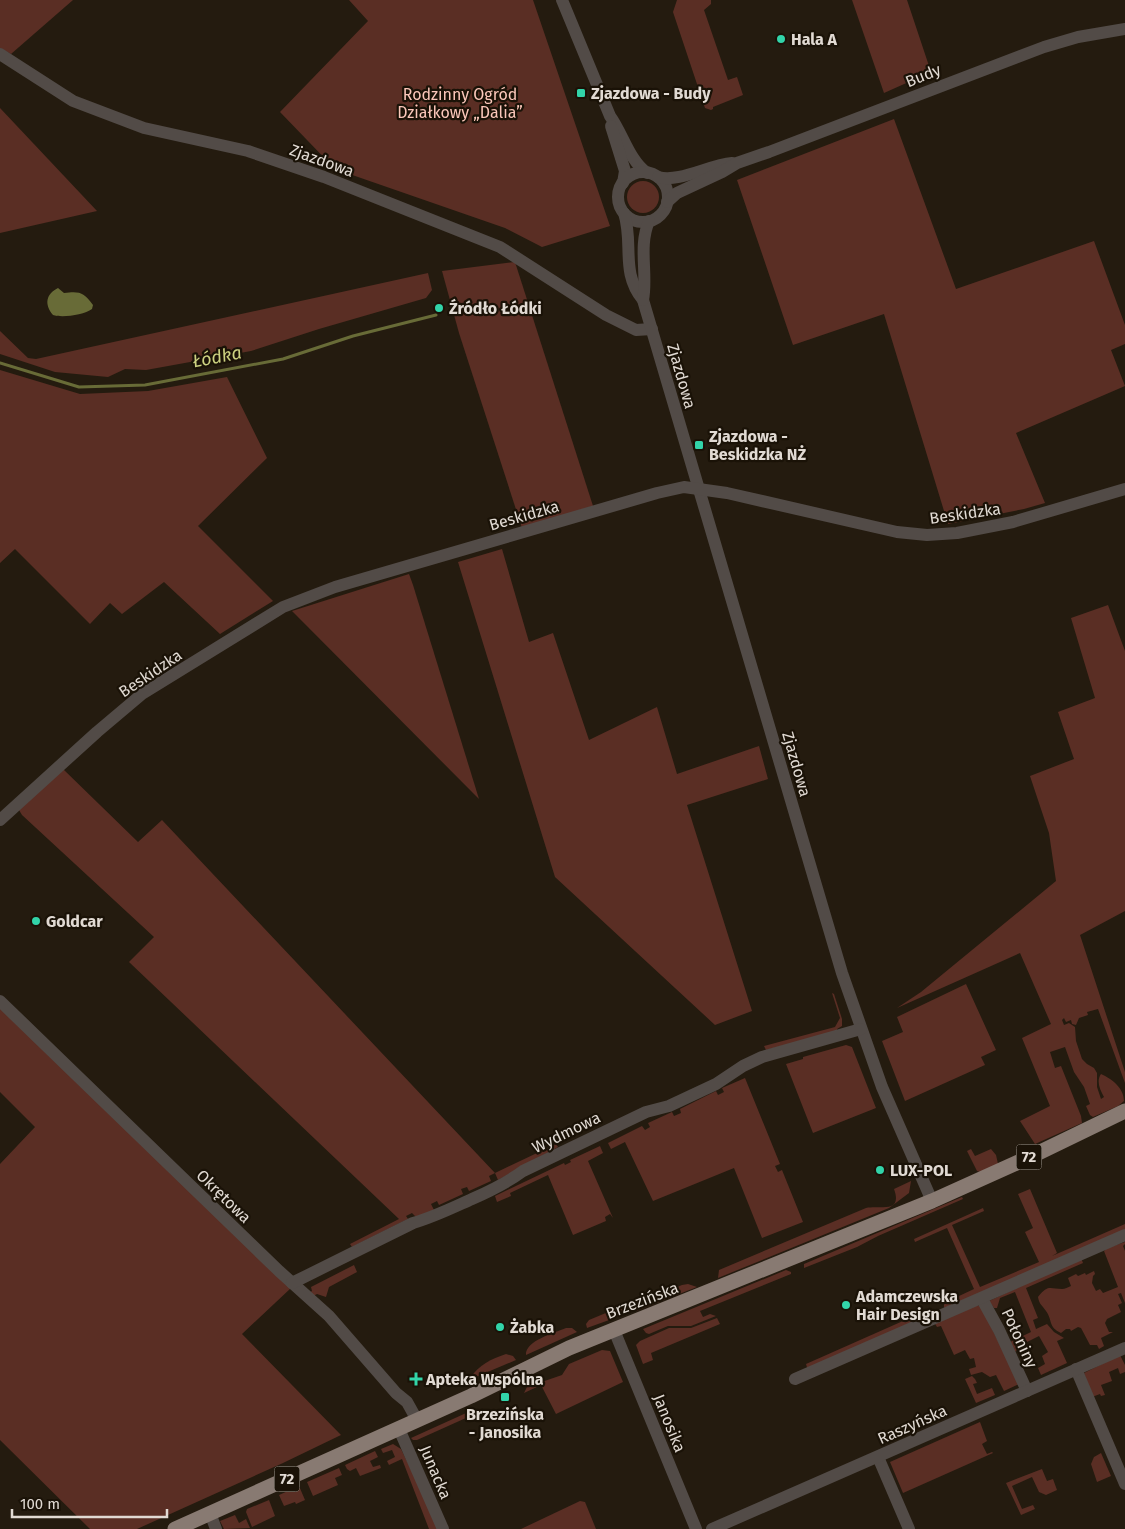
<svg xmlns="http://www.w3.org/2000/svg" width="1125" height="1529" font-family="'Fira Sans',sans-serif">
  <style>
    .green { fill: #5a2e24 }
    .water { fill: #686b37 }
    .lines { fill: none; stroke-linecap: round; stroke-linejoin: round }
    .stream { stroke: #686b37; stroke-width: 3 }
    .minor { stroke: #524b47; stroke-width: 12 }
    .major { stroke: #887a72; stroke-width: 15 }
    .poi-dot { fill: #32d4a9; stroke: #1a1207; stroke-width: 2 }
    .labels { text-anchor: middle; stroke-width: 4.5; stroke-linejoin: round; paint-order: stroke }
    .shield { fill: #1a1207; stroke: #a59e96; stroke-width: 1 }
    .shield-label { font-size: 15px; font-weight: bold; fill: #e1dad3 }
    .poi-label { font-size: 16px; font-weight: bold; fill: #e1dad3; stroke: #1a1207; text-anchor: start }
    .street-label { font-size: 16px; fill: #e1dad3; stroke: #1a1207 }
    .park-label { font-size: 16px; fill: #fbc7ba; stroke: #1a1207 }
    .water-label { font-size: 18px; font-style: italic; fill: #ccd180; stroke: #1a1207 }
  </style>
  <rect width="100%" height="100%" fill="#241b0f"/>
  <!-- green -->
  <g class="green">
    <polygon points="0,0 73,0 11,54 0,48"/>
    <polygon points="349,0 533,0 610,226 542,247 505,228 335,169 280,112 368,21"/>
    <polygon points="677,0 711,0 711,4 704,10 728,80 737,77 743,95 713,107 713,109 711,110 705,108 673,12"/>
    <polygon points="852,0 907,0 931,72 884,93"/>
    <polygon points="0,108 97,211 0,233"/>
    <polygon points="894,119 956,289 1094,241 1125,325 1125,344 1111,350 1125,386 1016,433 1045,503 1024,509 948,524 884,314 793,345 737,180"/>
    <circle cx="643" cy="197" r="16"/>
    <polygon points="515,262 593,506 522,528 459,333 442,271"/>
    <polygon points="428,273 432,290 426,298 319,329 251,351 146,370 125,369 108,377 55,372 0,354 0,331 28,358 36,359"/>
    <polygon points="0,370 80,394 148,391 227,377 267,458 198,526 273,601 220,634 164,582 122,614 110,603 90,624 15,549 0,563"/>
    <polygon points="502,549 529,642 553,633 589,740 657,707 677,774 759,746 768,779 687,805 752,1011 715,1025 555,877 458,562"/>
    <polygon points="409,574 413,585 479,799 292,611"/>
    <path d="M1108 605 1125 651V911L1080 935 1125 1072V1083L1098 1009 1087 1012 1088 1015 1079 1018 1076 1025 1072 1024 1071 1020 1066 1022 1064 1018 1062 1020 1064 1025 1069 1023 1075 1027 1076 1041 1082 1059 1087 1064 1094 1068 1097 1073V1087L1101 1099 1104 1097C1100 1090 1096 1081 1101 1074 1112 1079 1124 1088 1124 1101L1118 1106 1093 1117 1090 1115 1086 1106 1090 1104 1084 1087 1074 1072 1065 1047 1050 1052 1055 1068 1061 1066 1081 1116 1082 1123 1035 1144 1020 1121 1050 1106 1022 1038 1051 1024 1020 953 897 1008 921 992 1056 881 1049 833 1030 776 1074 759 1058 712 1095 698 1071 618Z"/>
    <polygon points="63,769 138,842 162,820 495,1173 556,1144 558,1147 498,1180 495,1173 489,1176 491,1181 469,1191 467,1187 461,1189 463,1194 439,1205 437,1201 431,1204 434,1210 416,1217 412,1213 406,1216 408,1219 352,1247 350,1244 399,1219 129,962 154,937 22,815 19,810"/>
    <polygon points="966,984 996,1050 981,1057 985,1065 905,1101 882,1041 903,1032 897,1017"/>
    <polygon points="832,993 834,994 842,1019 842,1026 837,1029 837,1032 766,1050 764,1046 835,1027 840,1018"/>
    <polygon points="0,1005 291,1288 242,1334 341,1435 283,1463 137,1529 90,1529 0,1440 0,1164 35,1127 0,1092"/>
    <polygon points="846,1045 852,1047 876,1108 813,1133 786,1064 803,1059 803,1057"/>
    <polygon points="745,1078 780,1164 775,1166 778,1172 782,1170 803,1222 762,1238 734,1168 653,1201 625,1142 611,1149 608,1143 642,1126 645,1130 650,1127 648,1123 672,1112 674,1116 681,1113 680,1109 716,1091 718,1095 724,1092 722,1088"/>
    <polygon points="600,1146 603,1153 588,1161 613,1218 610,1214 605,1217 606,1221 573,1235 548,1175 510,1193 511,1196 497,1202 495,1196 564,1163 565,1165 571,1162 570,1160"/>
    <polygon points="971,1149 975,1156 991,1149 996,1155 998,1164 980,1172 977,1171 967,1151"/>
    <path d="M911 1181 909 1193 889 1208 718 1278 719 1270 866 1208C879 1205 903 1214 894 1189Z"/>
    <polygon points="1030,1189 1057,1253 1052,1256 1125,1224 1125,1232 944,1308 944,1303 974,1289 947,1228 915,1242 914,1239 983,1208 984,1211 952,1225 980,1287 1039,1262 1025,1232 1033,1228 1018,1194"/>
    <polygon points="962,1197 963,1199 878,1236 857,1247 804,1268 804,1264"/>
    <path d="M1125 1242V1244L1123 1246 1125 1251V1303L1121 1293 1118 1294 1122 1303 1118 1305 1121 1312 1107 1319 1105 1323 1109 1332H1113L1101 1338 1104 1346 1099 1349 1097 1345H1090L1081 1328 1078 1327 1071 1331 1070 1329H1066L1061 1333C1048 1327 1053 1321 1046 1311 1042 1305 1039 1304 1038 1297 1048 1284 1050 1289 1062 1289 1065 1289 1068 1287 1071 1286L1068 1278 1076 1274 1078 1276 1085 1273 1086 1275 1094 1271 1095 1274 1093 1276 1092 1283 1096 1291 1100 1289 1103 1293 1118 1287 1104 1251 1107 1248Z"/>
    <polygon points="1081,1258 1083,1263 1026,1288 1038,1318 1033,1320 1036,1329 1047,1324 1054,1332 1064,1338 1057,1341 1067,1363 1041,1375 1038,1368 1045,1364 1042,1356 1048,1352 1039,1336 1021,1345 1015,1352 1010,1342 1031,1332 1015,1292 1000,1298 997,1308 994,1308 989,1301"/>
    <polygon points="354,1265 357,1272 329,1287 326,1297 317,1294 313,1296 309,1293 312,1291 311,1287"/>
    <polygon points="786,1270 791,1272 791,1274 700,1311 703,1317 710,1314 716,1316 691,1326 668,1326 649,1334 646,1333 643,1329"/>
    <polygon points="688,1284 697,1287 636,1311 634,1305 682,1285"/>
    <polygon points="625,1305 626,1313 623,1315 587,1328 586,1324 589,1320"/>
    <polygon points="976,1305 981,1306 1019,1384 1004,1391 996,1375 990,1377 982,1372 971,1375 969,1369 976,1367 974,1358 970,1359 965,1350 954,1355 941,1326 937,1327 934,1322"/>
    <polygon points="912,1317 914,1323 808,1371 806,1364"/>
    <polygon points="717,1318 720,1324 651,1353 653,1360 643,1364 636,1345 640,1341 669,1328 691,1328"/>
    <path d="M566 1328H572L577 1332 526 1355C525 1341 554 1333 566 1328Z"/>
    <polygon points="602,1350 610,1351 623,1382 556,1414 541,1385 524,1393 527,1387 562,1375 569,1364"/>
    <path d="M506 1354 513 1356 516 1360 471 1379 470 1378C479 1365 491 1359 506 1354Z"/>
    <polygon points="1120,1355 1125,1365 1125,1372 1120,1374 1118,1368 1109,1372 1112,1381 1101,1385 1105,1395 1101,1396 1100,1394 1092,1397 1084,1373"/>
    <polygon points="972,1376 975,1379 977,1383 973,1384 977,1394 992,1388 995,1395 976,1403 965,1379"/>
    <polygon points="475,1409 477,1413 417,1440 413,1440 411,1438"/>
    <polygon points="980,1422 987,1441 982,1444 987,1454 992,1452 993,1453 903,1493 890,1462"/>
    <polygon points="393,1444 401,1449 440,1529 429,1529 402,1459 389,1465 387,1461 395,1457 392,1450 383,1453 381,1449"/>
    <polygon points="375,1451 378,1457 370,1461 373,1467 380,1465 381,1468 360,1476 356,1468 350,1471 347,1469 345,1465"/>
    <polygon points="1101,1453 1111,1476 1097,1482 1091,1464 1094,1457"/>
    <polygon points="339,1468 342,1475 335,1478 338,1485 313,1496 307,1482"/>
    <polygon points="1042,1469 1047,1481 1053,1479 1057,1490 1046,1495 1039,1492 1032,1477 1012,1486 1022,1509 1033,1505 1035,1509 1021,1515 1006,1483"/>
    <polygon points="299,1486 305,1500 296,1504 295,1502 284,1506 279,1495"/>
    <polygon points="269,1500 275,1516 252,1527 246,1512 247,1509"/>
    <polygon points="580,1501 585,1502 596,1529 521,1529"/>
    <polygon points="235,1515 239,1523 246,1519 250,1528 224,1529 220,1521"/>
  </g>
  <!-- water -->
  <path class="water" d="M58 288 64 293C79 291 84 292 93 305L92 309C84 315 62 318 53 315 44 304 46 294 58 288Z"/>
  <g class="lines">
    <!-- stream -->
    <polyline class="stream" points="0,363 79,387 145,385 283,359 353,336 436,315"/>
    <!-- minor -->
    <g class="minor">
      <path d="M562 0 610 116C623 134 629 160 647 173"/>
      <polyline points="0,54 73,101 144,128 248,151 324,177 500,247 606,315 636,330 652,329"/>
      <polyline points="611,126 625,171 623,183"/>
      <circle cx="643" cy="197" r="25"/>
      <path d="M658 177C679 183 709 165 732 163"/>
      <polyline points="667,202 677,193 722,172 737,163 769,152 1044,47 1078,37 1125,29"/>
      <path d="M624 213C634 244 620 272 643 300L842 973 882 1087 932 1201"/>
      <path d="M643 300C648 274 638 247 649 221"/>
      <polyline points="0,820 97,732 142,694 283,607 335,587 657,493 684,487 727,493 897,532 927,535 957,533 1013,522 1125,489"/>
      <polyline points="0,1001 279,1271 329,1316 396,1393 407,1402 417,1420"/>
      <path d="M292 1283 413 1223C434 1217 452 1208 472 1199 490 1191 507 1183 523 1171L646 1112 669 1106 716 1084 743 1066 762 1057 861 1029"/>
      <polyline points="982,1299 999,1330 1027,1391"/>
      <polyline points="614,1330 696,1529"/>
      <polyline points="1076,1369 1125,1484"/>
      <polyline points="795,1379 1125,1235"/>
      <polyline points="399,1429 443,1529"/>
      <polyline points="878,1457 909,1529"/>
      <polyline points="210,1513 216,1529"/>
      <polyline points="712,1529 1125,1348"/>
    </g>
    <!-- major -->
    <polyline class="major" points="175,1529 471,1396 569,1348 932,1201 1032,1156 1125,1111"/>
  </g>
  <!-- markers -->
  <g class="poi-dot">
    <circle cx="781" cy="39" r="5"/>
    <rect x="576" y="88" width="10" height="10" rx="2.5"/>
    <circle cx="439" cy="308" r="5"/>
    <rect x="694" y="440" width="10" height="10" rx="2.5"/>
    <circle cx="36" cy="921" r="5"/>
    <circle cx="880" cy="1170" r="5"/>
    <circle cx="846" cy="1305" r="5"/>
    <circle cx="500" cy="1327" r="5"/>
    <path d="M413.5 1371.5h5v5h5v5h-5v5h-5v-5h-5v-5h5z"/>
    <rect x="500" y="1392" width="10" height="10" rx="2.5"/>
  </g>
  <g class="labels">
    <!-- shield labels -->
    <g class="shield">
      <rect x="1016.5" y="1144.5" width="25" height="25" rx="4"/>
      <rect x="274.5" y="1466.5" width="25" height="25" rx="4"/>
    </g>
    <g class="shield-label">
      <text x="1029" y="1162">72</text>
      <text x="287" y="1484">72</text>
    </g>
    <!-- poi labels -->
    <g class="poi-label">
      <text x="791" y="45">Hala A</text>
      <text x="591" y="99">Zjazdowa - Budy</text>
      <text x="449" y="314">Źródło Łódki</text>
      <text x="709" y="442">Zjazdowa -<tspan x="709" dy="18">Beskidzka NŻ</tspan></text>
      <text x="46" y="927">Goldcar</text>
      <text x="890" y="1176">LUX-POL</text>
      <text x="856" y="1302">Adamczewska<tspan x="856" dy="18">Hair Design</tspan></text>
      <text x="510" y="1333">Żabka</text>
      <text x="426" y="1385">Apteka Wspólna</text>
      <text x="505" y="1420" text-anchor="middle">Brzezińska<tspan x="505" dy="18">- Janosika</tspan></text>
    </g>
    <!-- street labels -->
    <g class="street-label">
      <text transform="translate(923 75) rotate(-22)" y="6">Budy</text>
      <text transform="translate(322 160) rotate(20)" y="6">Zjazdowa</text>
      <text transform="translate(682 376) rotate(74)" y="6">Zjazdowa</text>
      <text transform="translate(965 513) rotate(-8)" y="6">Beskidzka</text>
      <text transform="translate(524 515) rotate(-16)" y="6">Beskidzka</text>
      <text transform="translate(150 673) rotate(-34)" y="6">Beskidzka</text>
      <text transform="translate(797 764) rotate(74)" y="6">Zjazdowa</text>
      <text transform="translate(566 1132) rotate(-26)" y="6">Wydmowa</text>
      <text transform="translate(224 1196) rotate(44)" y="6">Okrętowa</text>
      <text transform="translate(642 1300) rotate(-21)" y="6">Brzezińska</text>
      <text transform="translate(1020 1338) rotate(65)" y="6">Połoniny</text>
      <text transform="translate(670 1423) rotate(68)" y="6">Janosika</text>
      <text transform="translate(912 1424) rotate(-24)" y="6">Raszyńska</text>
      <text transform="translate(436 1472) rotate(67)" y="6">Junacka</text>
    </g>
    <!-- park labels -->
    <g class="park-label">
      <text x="460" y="100">Rodzinny Ogród<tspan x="460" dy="18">Działkowy „Dalia”</tspan></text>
    </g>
    <!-- water labels -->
    <g class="water-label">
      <text transform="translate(217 357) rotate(-11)" y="6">Łódka</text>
    </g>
  </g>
  <!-- scale -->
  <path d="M12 1509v8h155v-8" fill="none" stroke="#e1dad3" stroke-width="2.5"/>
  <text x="20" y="1509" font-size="15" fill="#e1dad3" stroke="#1a1207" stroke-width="4" paint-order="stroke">100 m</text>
</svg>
